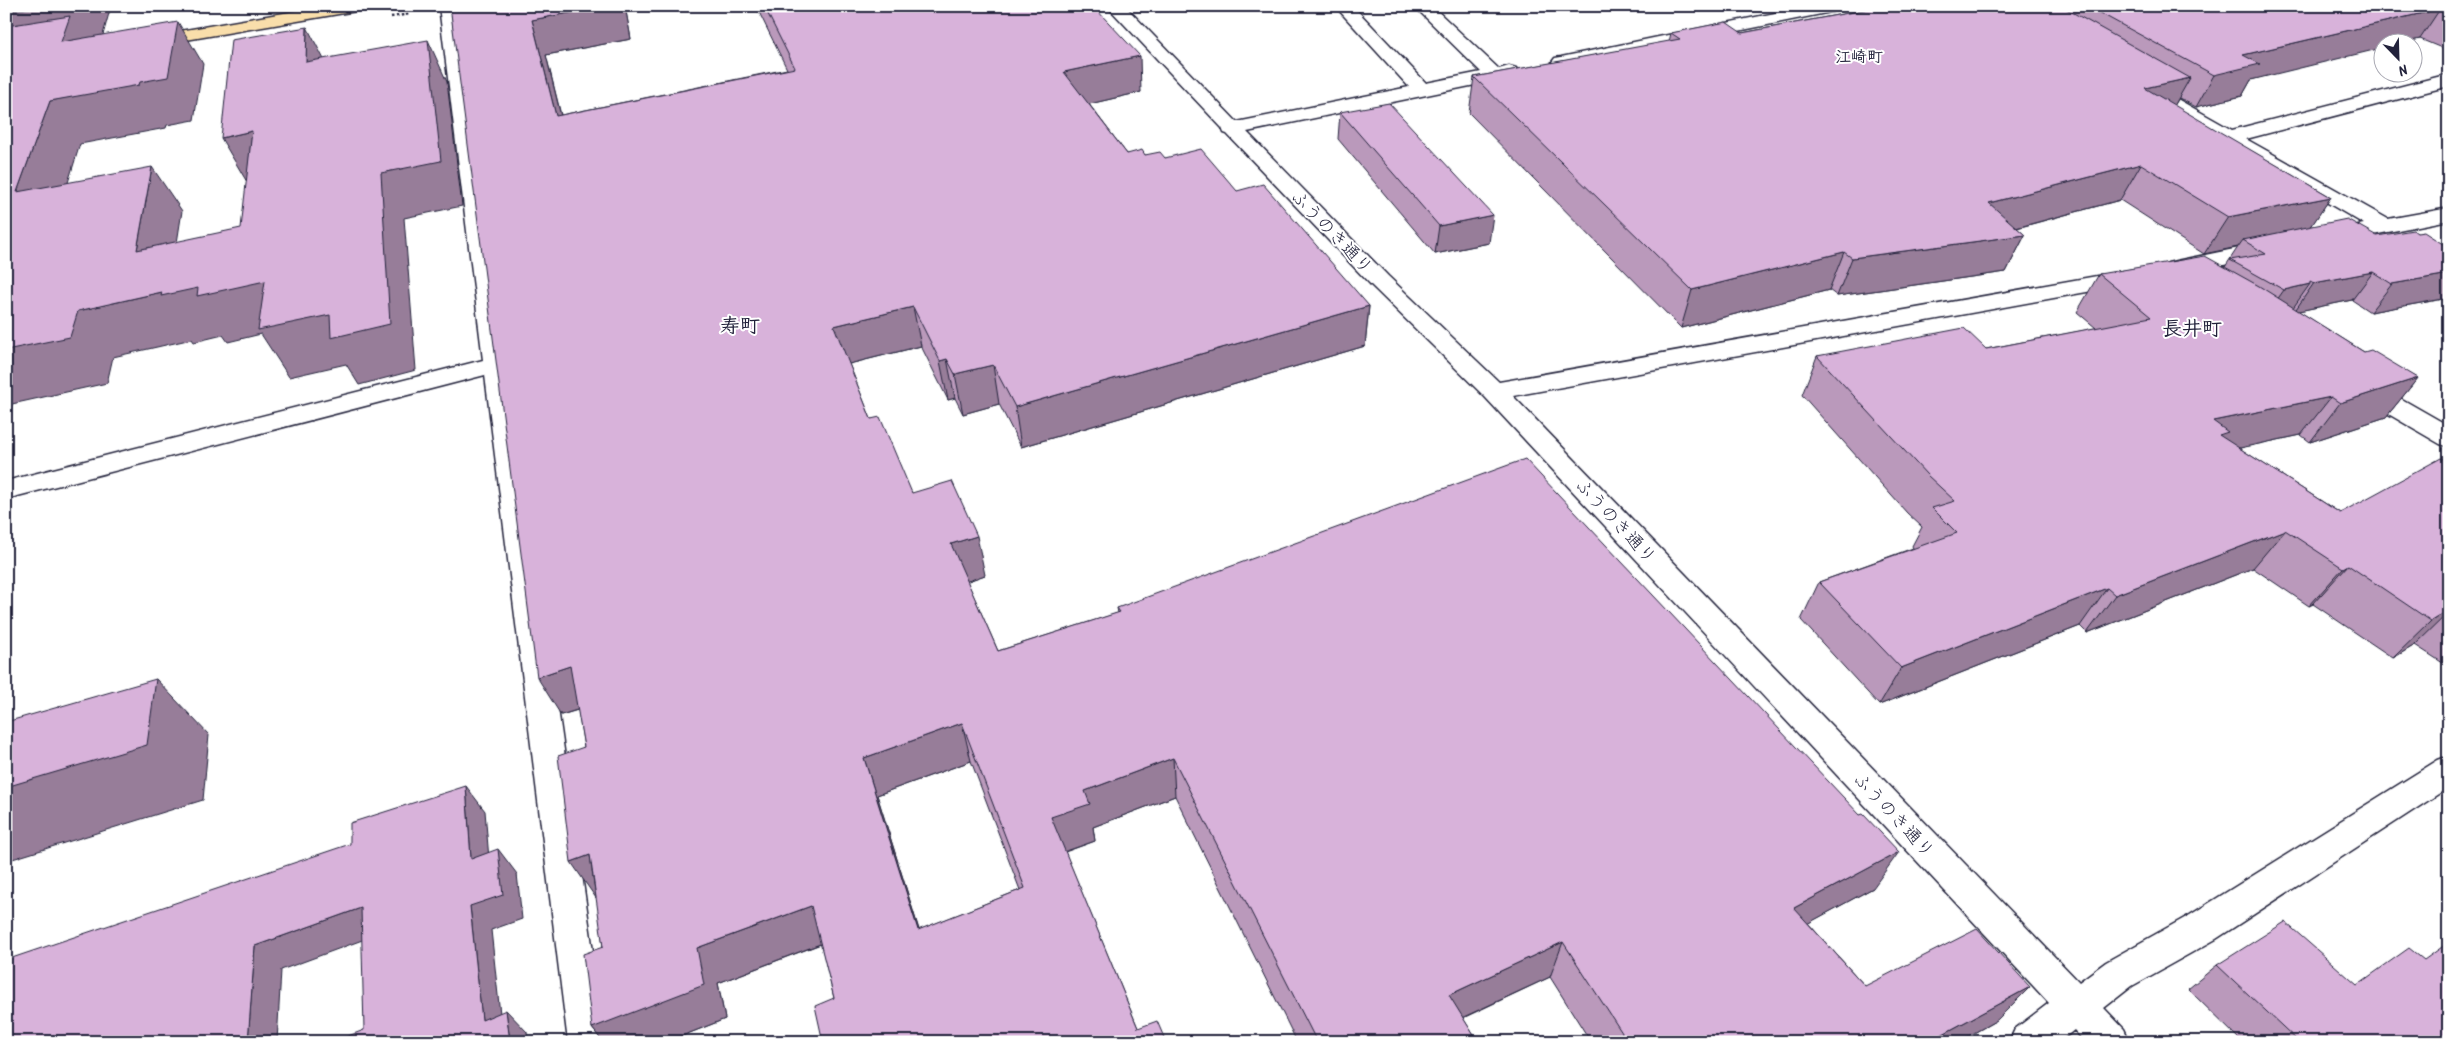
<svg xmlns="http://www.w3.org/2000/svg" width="2455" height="1048" font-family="Kalam,'Klee One',sans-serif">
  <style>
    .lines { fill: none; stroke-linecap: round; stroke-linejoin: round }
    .minor-casing { stroke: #22223b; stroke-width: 3 }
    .major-casing { stroke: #22223b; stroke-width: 3 }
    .path { stroke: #22223b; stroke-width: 2.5; stroke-dasharray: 2.5 2.5; stroke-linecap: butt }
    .minor { fill: #fff; fill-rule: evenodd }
    .major { fill: #f9deab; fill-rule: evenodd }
    .wall { fill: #ba99bb; stroke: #22223b; fill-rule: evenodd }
    .shaded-wall { fill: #977d99; stroke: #22223b }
    .building { fill: #d8b2da; stroke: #22223b; fill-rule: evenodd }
    .labels { text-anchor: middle; stroke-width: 4; stroke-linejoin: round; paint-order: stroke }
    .far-quarter-label { font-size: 16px; font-weight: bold; fill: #22223b; stroke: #fff }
    .street-label { font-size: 18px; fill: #22223b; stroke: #fff }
    .quarter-label { font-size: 20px; font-weight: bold; fill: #22223b; stroke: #fff }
  </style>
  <rect width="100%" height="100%" fill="#fff"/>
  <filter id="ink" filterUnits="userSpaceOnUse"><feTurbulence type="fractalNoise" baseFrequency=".02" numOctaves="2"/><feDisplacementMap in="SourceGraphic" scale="10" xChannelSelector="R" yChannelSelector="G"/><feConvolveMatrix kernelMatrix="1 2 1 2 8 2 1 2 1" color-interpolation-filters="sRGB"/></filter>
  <g filter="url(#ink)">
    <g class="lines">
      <defs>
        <g id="minor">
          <polygon points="439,6 457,6 606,1042 568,1042 485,375 6,499 6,481 483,360"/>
          <polygon points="1107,6 1125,6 1237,122 1409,87 1335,6 1353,6 1426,83 1481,72 1414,6 1432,6 1499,69 1509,66 1516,68 1518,72 1516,76 1509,78 1247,132 1388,276 1499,382 2131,270 2139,272 2142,277 2139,282 2131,284 1513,396 2079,982 2106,962 2190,915 2438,760 2449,756 2449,787 2216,939 2132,986 2104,1008 2124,1029 2130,1042 2085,1042 2074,1030 2059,1042 2009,1042 2015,1029 2049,1003 1485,397 1372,286 1227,134 1224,133 1222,128"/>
          <polygon points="1809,6 1844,6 1842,10 1836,11 1561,67 1555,66 1552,62 1555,58 1561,57"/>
          <polygon points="2449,74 2449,86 2246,139 2388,219 2449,208 2449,220 2327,244 2319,242 2316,237 2319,232 2364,224 2135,91 2133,87 2135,83 2149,83 2232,130"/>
          <polygon points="2268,242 2276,244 2279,249 2276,254 2176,275 2168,273 2165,268 2168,263 2176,261"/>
          <polygon points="2363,380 2372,382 2449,426 2449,447 2440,444 2354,394 2351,388 2354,382"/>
        </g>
        <polygon id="major" points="324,6 364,6 362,10 356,11 151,46 145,45 142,41 145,37 151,36"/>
      </defs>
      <!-- minor casing -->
      <use href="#minor" class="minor-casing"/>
      <!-- major casing -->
      <use href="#major" class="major-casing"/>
      <!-- path -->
      <polyline class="path" points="391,17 410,14"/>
      <!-- minor -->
      <use href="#minor" class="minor"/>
      <!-- major -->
      <use href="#major" class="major"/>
    </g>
    <!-- wall -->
    <g class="wall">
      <path d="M450 6H625L631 39 546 55 561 115 787 69 756 6H1093L1141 92 1089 104 1127 154 1145 155 1165 158 1237 191 1369 306 1365 346 1021 447 999 404 963 414 955 398 948 400 921 346 849 364 871 419 912 493 985 575 967 581 998 651 1118 613 1117 608 1873 888 1808 923 1865 986 1997 1020 1958 1042H1591L1550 977 1463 1018 1478 1042H1297L1175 796 1093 827 1095 841 1065 852 1138 1028 1166 1042 834 998 821 944 718 983 725 1019 667 1042H603L592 1028 603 947 584 747 578 710 561 715ZM971 761 1020 890 919 930 877 795Z"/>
      <polygon points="1885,6 2449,6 2449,51 2420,39 2406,42 2382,42 2251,80 2242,96 2196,107 2179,98 2174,106 2331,197 2311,226 2377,236 2417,233 2449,248 2449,298 2370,312 2352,300 2298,311 2364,352 2418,378 2386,417 2310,442 2301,435 2239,448 2340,513 2449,462 2449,667 2415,645 2393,658 2313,604 2309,606 2253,568 2087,633 2080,626 1879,705 1801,620 1819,582 1913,548 1912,546 1922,527 1907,513 1802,395 1817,356 1986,349 2096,328 2077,312 2099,274 2225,267 2238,247 2204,254 2120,200 2017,228 2025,235 2006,272 1837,296 1829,290 1681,328 1469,113 1474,77 1669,42 1671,33 1742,33"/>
      <polygon points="1340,112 1489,243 1435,254 1338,139"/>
      <polygon points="2217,965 2357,985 2449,1042 2242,1042 2188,989"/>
    </g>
    <!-- shaded-wall -->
    <g class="shaded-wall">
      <polygon points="40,6 111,6 101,42 6,58 6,12"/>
      <polygon points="605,6 625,6 631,39 546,55 570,153 556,116 532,20"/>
      <polygon points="2440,9 2420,39 2406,42 2382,42 2382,48 2251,80 2242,96 2196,107 2214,75 2243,55"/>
      <polygon points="178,22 203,64 194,120 167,125 166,128 80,144 51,237 17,192 50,101 140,82"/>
      <polygon points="307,27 329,69 306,62"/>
      <polygon points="428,40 447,82 462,206 404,218 416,370 359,385 346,364 289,377 261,334 228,342 223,335 194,342 192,339 113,357 107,383 12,404 6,427 6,350 78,311 162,292 137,250 152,167 182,211 169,294 381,173"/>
      <polygon points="1140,56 1141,92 1068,109 1064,72"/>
      <polygon points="2190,78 2170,113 2145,88"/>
      <polygon points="252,131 247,182 221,138"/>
      <polygon points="2141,164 2120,200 1971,240 1989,203"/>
      <polygon points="2331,197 2306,234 2243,240 2238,247 2204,254 2228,217"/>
      <polygon points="1493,215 1489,243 1435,254 1439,226"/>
      <polygon points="2025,235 2006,272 1837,296 1852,258"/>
      <polygon points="1844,252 1829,290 1681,328 1692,290"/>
      <polygon points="2373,272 2352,300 2294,312 2314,283"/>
      <polygon points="2449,274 2449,298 2370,312 2392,284"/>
      <polygon points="2310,284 2290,312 2264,318 2284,290"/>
      <polygon points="1369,306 1365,346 1021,447 1015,407"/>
      <polygon points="913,307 921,346 845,365 834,326"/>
      <polygon points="947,359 955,398 948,400 940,361"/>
      <polygon points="993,365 999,404 963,414 955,374"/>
      <polygon points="2418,378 2386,417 2310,442 2340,403"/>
      <polygon points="2331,397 2301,435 2212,454 2213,421"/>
      <polygon points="2285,530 2253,568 2087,633 2115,595"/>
      <polygon points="977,536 985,575 960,584 951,544"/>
      <polygon points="2348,565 2313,604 2309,606 2343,568"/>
      <polygon points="2107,588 2080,626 1879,705 1901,668"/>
      <polygon points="2449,610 2449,612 2415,645 2393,658 2431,621"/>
      <polygon points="570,666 593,705 561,715 537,677"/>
      <polygon points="156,679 209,735 203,800 6,861 6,787"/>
      <polygon points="962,723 971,761 877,795 930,965 918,930 864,758"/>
      <polygon points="1173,758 1175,796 1093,827 1095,841 1058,854 1051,817 1085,791"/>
      <polygon points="466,786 485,811 491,883 471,859"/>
      <polygon points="498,849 517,874 522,919 491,930 503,1042 482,1020 470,906"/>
      <polygon points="1899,852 1873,888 1772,943 1794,908"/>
      <polygon points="590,855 596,898 571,862"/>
      <polygon points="811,906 828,941 718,983 725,1019 667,1042 603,1042 592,1028 697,948"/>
      <polygon points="361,908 384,932 281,970 277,1042 248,1042 255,946"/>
      <polygon points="1563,942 1550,977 1440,1028 1449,995"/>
      <polygon points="2030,987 1997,1020 1958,1042 1928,1042"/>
      <polygon points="506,1010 527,1032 528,1042 510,1042"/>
    </g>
    <!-- building -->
    <g class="building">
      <polygon points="6,6 40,6 6,12"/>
      <path d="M450 6H605L532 20 556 116 795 68 764 6H1093L1140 56 1064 72 1127 154 1142 150 1145 155 1160 152 1165 158 1201 149 1237 191 1263 184 1369 306 1015 407 993 365 955 374 947 359 940 361 913 307 834 326 871 419 880 417 912 493 952 481 977 536 951 544 998 651 1120 612 1117 608 1525 459 1860 815 1863 814 1899 852 1794 908 1865 986 1977 929 2030 987 1928 1042H1628L1563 942 1449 995 1478 1042H1317L1173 758 1085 791 1090 804 1051 817 1138 1028 1157 1021 1166 1042H823L815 1006 834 998 811 906 697 948 704 985 592 1028 583 954 603 947 590 855 571 862 558 756 584 747 570 666 537 677ZM962 723 1025 888 918 930 864 758Z"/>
      <polygon points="1885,6 2061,6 2190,78 2145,88 2331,197 2228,217 2141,164 1989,203 2025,235 1852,258 1844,252 1692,290 1474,77 1680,39 1671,33 1726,22 1742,33"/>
      <polygon points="2087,6 2449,6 2449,12 2440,9 2243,55 2260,64 2214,75"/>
      <polygon points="70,16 61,42 178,22 168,77 140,82 139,85 50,101 17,192 152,167 137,250 241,228 252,131 221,138 231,40 307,27 306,62 428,40 441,161 381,173 390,324 331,338 330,315 258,330 265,281 197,296 198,288 161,296 162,292 78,311 70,337 6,350 6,26"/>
      <polygon points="1389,103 1493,215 1439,226 1340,112"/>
      <polygon points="2347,219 2377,236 2413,230 2417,233 2424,232 2449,248 2449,274 2392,284 2373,272 2314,283 2310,281 2310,284 2284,290 2230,260 2266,254 2243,240"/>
      <polygon points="2205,256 2259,286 2364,352 2371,350 2418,378 2340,403 2331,397 2213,421 2228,432 2219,435 2340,513 2441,458 2449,462 2449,610 2431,621 2348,565 2343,568 2285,530 2115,595 2107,588 1901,668 1819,582 1957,533 1932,508 1955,501 1927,475 1817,356 1964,328 1986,349 2151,317 2099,274"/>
      <polygon points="156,679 147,745 6,787 6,722"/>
      <polygon points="466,786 471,859 498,849 503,895 470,906 482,1020 506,1010 510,1042 332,1042 364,1030 361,908 255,946 248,1042 6,1042 6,960 350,844 350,823"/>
      <polygon points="2285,922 2357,985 2409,948 2424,960 2449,942 2449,1042 2299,1042 2217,965"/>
    </g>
  </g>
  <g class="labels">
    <!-- far-quarter labels -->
    <g class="far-quarter-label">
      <text x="1859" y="62">江崎町</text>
    </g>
    <!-- street labels -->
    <g class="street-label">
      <text transform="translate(1332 232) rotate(46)" y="6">ふうのき通り</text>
      <text transform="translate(1616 521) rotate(47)" y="6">ふうのき通り</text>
      <text transform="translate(1894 815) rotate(47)" y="6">ふうのき通り</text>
    </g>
    <!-- quarter labels -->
    <g class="quarter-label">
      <text x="740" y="332">寿町</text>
      <text x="2192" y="335">長井町</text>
    </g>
  </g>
  <!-- margin -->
  <rect width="2455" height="1048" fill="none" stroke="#fff" stroke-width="25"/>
  <rect x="12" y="12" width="2430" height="1023" fill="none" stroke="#22223b" stroke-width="2" filter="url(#ink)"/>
  <!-- north arrow -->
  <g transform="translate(2398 58) rotate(157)"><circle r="24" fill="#ffffff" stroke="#a7a7b1"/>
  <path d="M0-4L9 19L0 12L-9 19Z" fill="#22223b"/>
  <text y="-8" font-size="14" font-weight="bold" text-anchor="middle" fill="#22223b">N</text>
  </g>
</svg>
